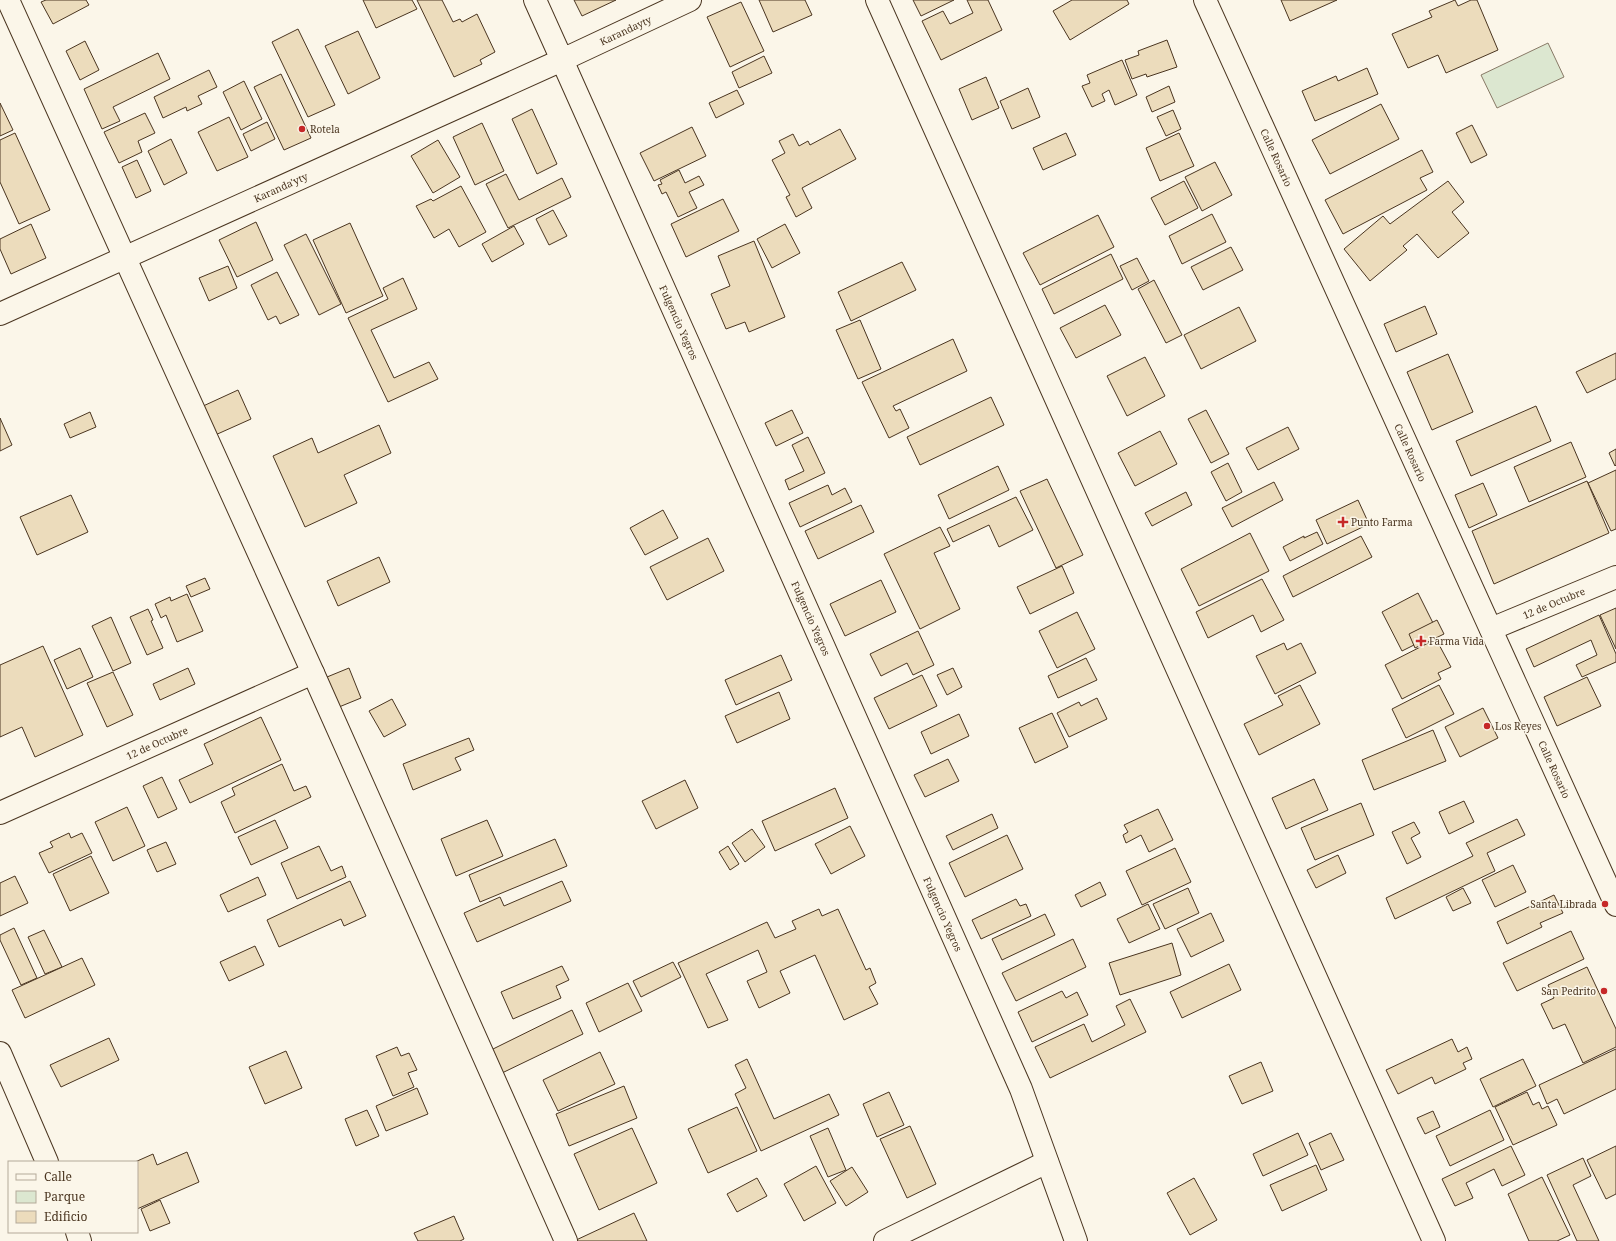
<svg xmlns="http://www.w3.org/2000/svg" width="1616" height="1241" font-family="'Noto Serif',serif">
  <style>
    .green { fill: #dce7d0; stroke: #887966 }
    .building { fill: #ecdcbc; stroke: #4a3520 }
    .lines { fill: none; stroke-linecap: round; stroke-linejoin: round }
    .minor-casing { stroke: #4a3520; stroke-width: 24 }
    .primary-casing { stroke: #4a3520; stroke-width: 24 }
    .minor { stroke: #fbf6e9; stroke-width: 22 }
    .primary { stroke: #fbf6e9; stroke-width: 22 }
    .poi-dot { fill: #c62828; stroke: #fbf6e9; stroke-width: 1.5 }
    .labels { text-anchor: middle; stroke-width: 3; stroke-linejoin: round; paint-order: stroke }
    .street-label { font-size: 10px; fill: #4a3520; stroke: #fbf6e9 }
    .poi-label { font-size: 10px; fill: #4a3520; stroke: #fbf6e9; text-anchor: start }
  </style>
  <rect width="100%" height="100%" fill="#fbf6e9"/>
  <!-- green -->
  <polygon class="green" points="1548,43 1564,77 1497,108 1481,75"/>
  <!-- building -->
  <g class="building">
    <polygon points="46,0 86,0 89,5 53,24 41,2"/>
    <polygon points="363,0 412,0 417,9 376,28"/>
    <polygon points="417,0 442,0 453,22 460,19 462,22 477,14 495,52 480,60 482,64 454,77"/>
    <polygon points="574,0 616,0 582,16"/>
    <polygon points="759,0 805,0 812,15 773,32"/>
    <polygon points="913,0 954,0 921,16"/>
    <polygon points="967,0 988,0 1002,30 941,60 922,21 943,11 950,24 973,13"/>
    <polygon points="1072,0 1127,0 1129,4 1070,40 1053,11"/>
    <polygon points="1281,0 1337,0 1290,21"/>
    <polygon points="1455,0 1458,6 1471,0 1477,0 1498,50 1446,73 1438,55 1408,68 1392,34 1432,17 1429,11"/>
    <polygon points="741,2 764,51 730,67 707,17"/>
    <polygon points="298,29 335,105 308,117 272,42"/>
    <polygon points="358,31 380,78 348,94 325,46"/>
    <polygon points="1167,40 1177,67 1147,77 1146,74 1132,79 1125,60 1139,55 1138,51"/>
    <polygon points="85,41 99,70 80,80 66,51"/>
    <polygon points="158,53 170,79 113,107 120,121 102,129 84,89"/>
    <polygon points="764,56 772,73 739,88 732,72"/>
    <polygon points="1122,60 1137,95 1115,105 1109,90 1102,94 1105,101 1092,107 1082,86 1090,83 1087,75"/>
    <polygon points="1367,68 1378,94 1315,121 1302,91 1336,76 1338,81"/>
    <polygon points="209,70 217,87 198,96 202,104 187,111 186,107 163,118 154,97"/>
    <polygon points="281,74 311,138 284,150 254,87"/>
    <polygon points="986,77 999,108 972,120 959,89"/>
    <polygon points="244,81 262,119 241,130 223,92"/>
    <polygon points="1169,86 1175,102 1152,112 1146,97"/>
    <polygon points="1028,88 1040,117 1012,129 1000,101"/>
    <polygon points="737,90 744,104 716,118 709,103"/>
    <polygon points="0,103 13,130 0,136"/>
    <polygon points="1381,104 1399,139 1330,174 1312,140"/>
    <polygon points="532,109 557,164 537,174 512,119"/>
    <polygon points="1173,110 1181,129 1166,136 1157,117"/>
    <polygon points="145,113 155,133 138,141 142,152 119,163 104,132"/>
    <polygon points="229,117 248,157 217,171 198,132"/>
    <polygon points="267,122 275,139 251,151 243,134"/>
    <polygon points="482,123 504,171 475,185 453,137"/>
    <polygon points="1472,125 1487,155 1471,163 1456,133"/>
    <polygon points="692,127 706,156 654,181 640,153"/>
    <polygon points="840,129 856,159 802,188 812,208 796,217 786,197 790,195 772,160 785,153 779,141 793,134 799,146 808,141 810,145"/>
    <polygon points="15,133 50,210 19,224 0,182 0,140"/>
    <polygon points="1066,133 1076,155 1043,170 1033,148"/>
    <polygon points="1179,133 1194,166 1160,181 1146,148"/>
    <polygon points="171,139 187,173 164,185 148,151"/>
    <polygon points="438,140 460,177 433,193 411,156"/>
    <polygon points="1422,150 1433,172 1420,178 1427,190 1343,234 1325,200"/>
    <polygon points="137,160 151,191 136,198 122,167"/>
    <polygon points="1215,162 1232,195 1202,211 1185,177"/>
    <polygon points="679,170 685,183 699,176 704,185 689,192 697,208 678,217 666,192 662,194 658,185 662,184 660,180"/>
    <polygon points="506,174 519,200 562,178 571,197 508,228 486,184"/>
    <polygon points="1184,181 1198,208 1165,225 1151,198"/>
    <polygon points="1448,181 1464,202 1452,212 1469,233 1438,258 1417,234 1403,246 1407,250 1370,281 1344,249 1383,216 1390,224"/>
    <polygon points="461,186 486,232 459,247 449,229 434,238 416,206 431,199 433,201"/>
    <polygon points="723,199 739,231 686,257 671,224"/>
    <polygon points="553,210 567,236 549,245 536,219"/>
    <polygon points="1212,214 1226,242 1182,264 1169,236"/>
    <polygon points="1098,215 1114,247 1040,285 1023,253"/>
    <polygon points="256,222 273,260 237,277 219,240"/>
    <polygon points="350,223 383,296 346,313 313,240"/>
    <polygon points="31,224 46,258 11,274 0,249 0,239"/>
    <polygon points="785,224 800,253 772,268 757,239"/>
    <polygon points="514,226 524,244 492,262 482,244"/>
    <polygon points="306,234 341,304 319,315 284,245"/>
    <polygon points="754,241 785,317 749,332 745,322 726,329 711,294 730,286 718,256"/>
    <polygon points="1231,247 1243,270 1203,290 1191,267"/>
    <polygon points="1111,254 1123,279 1054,314 1042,289"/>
    <polygon points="1137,258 1149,281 1132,290 1120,266"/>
    <polygon points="902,262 916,290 851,321 838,292"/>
    <polygon points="228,266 237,288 209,301 199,278"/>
    <polygon points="277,272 299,315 280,324 276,316 268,320 251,285"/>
    <polygon points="403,278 417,309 371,330 394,378 429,362 438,379 388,402 348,318 388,299 383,288"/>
    <polygon points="1154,280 1182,335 1166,343 1138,289"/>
    <polygon points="1105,305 1121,335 1076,358 1060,328"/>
    <polygon points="1425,306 1437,334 1396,352 1384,324"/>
    <polygon points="1239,307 1256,341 1201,369 1184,335"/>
    <polygon points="860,320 881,369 858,379 836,330"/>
    <polygon points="953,339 967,371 893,406 896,411 900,409 909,428 889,438 862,382"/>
    <polygon points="1616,353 1616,379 1587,393 1576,372"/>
    <polygon points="1448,354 1473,412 1432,430 1407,372"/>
    <polygon points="1145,357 1165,396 1127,416 1107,376"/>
    <polygon points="238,390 251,419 213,436 201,407"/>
    <polygon points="991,397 1004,425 920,465 907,437"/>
    <polygon points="1536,406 1551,441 1471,476 1456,441"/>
    <polygon points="792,410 803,433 776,446 765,423"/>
    <polygon points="1206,410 1229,454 1211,463 1188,419"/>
    <polygon points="90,412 96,427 70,438 64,424"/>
    <polygon points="0,418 12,445 0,451"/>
    <polygon points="379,425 391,453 344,475 357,503 305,527 273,456 312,438 318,453"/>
    <polygon points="1288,427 1299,449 1258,470 1246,448"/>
    <polygon points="1160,431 1177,464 1135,486 1118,453"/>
    <polygon points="808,437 825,473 789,490 785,480 804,471 792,445"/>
    <polygon points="1571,442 1586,477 1529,502 1514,467"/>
    <polygon points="1616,449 1616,465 1615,466 1609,453"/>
    <polygon points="1228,463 1242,492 1226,501 1211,472"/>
    <polygon points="998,466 1009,490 949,519 938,495"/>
    <polygon points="1616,470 1616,529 1611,531 1588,483"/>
    <polygon points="1047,479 1083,555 1056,568 1020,491"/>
    <polygon points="1587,481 1609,533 1494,584 1472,531"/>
    <polygon points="1274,482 1283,500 1232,527 1222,508"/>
    <polygon points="1483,483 1497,515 1469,528 1455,495"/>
    <polygon points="828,485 832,495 845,488 852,502 800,527 789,503"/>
    <polygon points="1186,492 1192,505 1152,526 1145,513"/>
    <polygon points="71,495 88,532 37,555 20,517"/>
    <polygon points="1016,497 1033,530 999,547 989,525 953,542 947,529"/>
    <polygon points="1358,500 1369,524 1327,544 1316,520"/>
    <polygon points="861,505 874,532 818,559 805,531"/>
    <polygon points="663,510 678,538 645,555 630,528"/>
    <polygon points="940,527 950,546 934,553 960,609 920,629 884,554"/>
    <polygon points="1317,532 1323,544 1290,561 1283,547 1304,536 1304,538"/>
    <polygon points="1250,533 1269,571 1199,606 1181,569"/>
    <polygon points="1361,536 1372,557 1293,597 1283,576"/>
    <polygon points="708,538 724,571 667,600 650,567"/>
    <polygon points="379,557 390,582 338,606 327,581"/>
    <polygon points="1062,566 1074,593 1030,614 1017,587"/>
    <polygon points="205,578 210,589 191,597 186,586"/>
    <polygon points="1262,579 1284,620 1261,632 1253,615 1208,638 1196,612"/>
    <polygon points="881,580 896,612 845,636 830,604"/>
    <polygon points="1418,593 1438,633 1402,651 1382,612"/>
    <polygon points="187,594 203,631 177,642 166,615 161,618 155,604 170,597 171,601"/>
    <polygon points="1616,608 1616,649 1600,615"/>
    <polygon points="148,609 153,620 151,621 163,648 147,655 130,617"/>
    <polygon points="1077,612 1095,649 1057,668 1039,631"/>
    <polygon points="1599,615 1616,654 1616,662 1582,677 1576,665 1597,655 1591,640 1534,667 1526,649"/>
    <polygon points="111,617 131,663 113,671 92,626"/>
    <polygon points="1437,620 1444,634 1415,648 1409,634"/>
    <polygon points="918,631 934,665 913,675 907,663 881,676 870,654"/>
    <polygon points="1436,639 1451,667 1438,673 1441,679 1402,699 1385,665"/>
    <polygon points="1284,643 1287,650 1301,643 1316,673 1275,694 1256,656"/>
    <polygon points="43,646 83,735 35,757 22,727 0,737 0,665"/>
    <polygon points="80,648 93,677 67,689 54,660"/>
    <polygon points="781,655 792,680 736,705 725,680"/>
    <polygon points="1086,658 1097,680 1058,698 1048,676"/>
    <polygon points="188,668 195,684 160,700 153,684"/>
    <polygon points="349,668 361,698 339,707 327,677"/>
    <polygon points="953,668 962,687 947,695 937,675"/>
    <polygon points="113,672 133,715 107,727 87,683"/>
    <polygon points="922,675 937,706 889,729 874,698"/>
    <polygon points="1587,677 1601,706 1557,726 1544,697"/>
    <polygon points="1300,685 1320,724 1259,755 1244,724 1283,705 1278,696"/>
    <polygon points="1439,685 1454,714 1406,738 1392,709"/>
    <polygon points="779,692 790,719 737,743 725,716"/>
    <polygon points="1097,698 1107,719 1069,737 1057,713 1079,702 1081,706"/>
    <polygon points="392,699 406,725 384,737 369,711"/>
    <polygon points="1483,708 1498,738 1460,757 1445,727"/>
    <polygon points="1052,713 1068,747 1035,763 1019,728"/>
    <polygon points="959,714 969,736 931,754 921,732"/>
    <polygon points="261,717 281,760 190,803 179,780 213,764 204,744"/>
    <polygon points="1433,730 1446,761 1374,790 1362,760"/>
    <polygon points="469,738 474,750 455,758 461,770 413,790 403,764"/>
    <polygon points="948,759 959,781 925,797 914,775"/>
    <polygon points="282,764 294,791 306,786 311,797 235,833 221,802 235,795 232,788"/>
    <polygon points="162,777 177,809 158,818 143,786"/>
    <polygon points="1314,779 1328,810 1286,829 1272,798"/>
    <polygon points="685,780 698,808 656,829 642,801"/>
    <polygon points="835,788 848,818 775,851 762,821"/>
    <polygon points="1464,801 1474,822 1449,834 1439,812"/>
    <polygon points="1361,803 1374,835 1315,860 1301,828"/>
    <polygon points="127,807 145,846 113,861 95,822"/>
    <polygon points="1158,809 1173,840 1149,852 1141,835 1126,843 1123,835 1128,832 1124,825"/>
    <polygon points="992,814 998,828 953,850 946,836"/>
    <polygon points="1517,819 1525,835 1487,853 1495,871 1395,919 1386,898 1473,856 1466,843"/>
    <polygon points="275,820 288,848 251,865 238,837"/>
    <polygon points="487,820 503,856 456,876 441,839"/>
    <polygon points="1414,822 1420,833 1411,838 1421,857 1407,864 1392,832"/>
    <polygon points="850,826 865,856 831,874 815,844"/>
    <polygon points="752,829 765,847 745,862 732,843"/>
    <polygon points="69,833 71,838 82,833 92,853 49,873 39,853 53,847 50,842"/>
    <polygon points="1007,835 1023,869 965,897 949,863"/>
    <polygon points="555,839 567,866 480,902 469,875"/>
    <polygon points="166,842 176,864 157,872 147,850"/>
    <polygon points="319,846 331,871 342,866 346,877 297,899 281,863"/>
    <polygon points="728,846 739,864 730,870 719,852"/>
    <polygon points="1175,848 1191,882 1142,905 1126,871"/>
    <polygon points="1338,855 1346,873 1316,888 1307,870"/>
    <polygon points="91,856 109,893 70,911 53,874"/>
    <polygon points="1513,865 1526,892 1495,907 1482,880"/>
    <polygon points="15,876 28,903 0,916 0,883"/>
    <polygon points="258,877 266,895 228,912 220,895"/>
    <polygon points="350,881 366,916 344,926 341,919 279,947 267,920"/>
    <polygon points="562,881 571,901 477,942 464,913 500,897 504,906"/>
    <polygon points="1100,882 1106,895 1081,907 1075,895"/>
    <polygon points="1188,888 1199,913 1165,929 1153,904"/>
    <polygon points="1463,888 1471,903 1453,911 1446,897"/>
    <polygon points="1554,895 1563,913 1540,923 1542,927 1507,944 1497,922"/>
    <polygon points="1016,899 1020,906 1026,904 1031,916 981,939 972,920"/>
    <polygon points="1148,904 1160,929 1129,943 1117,919"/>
    <polygon points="819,909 822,916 838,909 866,970 870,968 876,983 869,987 878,1004 844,1020 815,955 780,971 790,993 759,1008 747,981 767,972 758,950 706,974 728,1020 708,1028 678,963 767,922 775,938 796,929 792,921"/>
    <polygon points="1211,913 1224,941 1191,957 1177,929"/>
    <polygon points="1045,914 1055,935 1002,960 992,939"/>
    <polygon points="14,928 37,978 21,985 0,940 0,935"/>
    <polygon points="44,930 62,967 45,974 28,937"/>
    <polygon points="1571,931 1584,959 1517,991 1503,963"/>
    <polygon points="1073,939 1086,967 1016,1001 1002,973"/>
    <polygon points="1172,943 1181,975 1120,995 1109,963"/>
    <polygon points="255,946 264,965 229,981 220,962"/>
    <polygon points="82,958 95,985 25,1018 12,990"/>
    <polygon points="673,962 681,977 641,997 633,981"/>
    <polygon points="1229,964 1241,990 1182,1018 1170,992"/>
    <polygon points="562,966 569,980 556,986 561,998 513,1019 501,992"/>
    <polygon points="1587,967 1616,1029 1616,1047 1583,1063 1565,1024 1553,1029 1541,1004 1554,998 1548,985"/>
    <polygon points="628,983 642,1011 599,1032 586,1003"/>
    <polygon points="1062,991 1066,998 1077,992 1088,1015 1032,1042 1018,1012"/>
    <polygon points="1130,999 1146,1032 1050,1078 1035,1047 1084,1024 1092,1042 1125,1025 1116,1006"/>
    <polygon points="572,1010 583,1034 502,1073 491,1050"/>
    <polygon points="109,1038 119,1060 61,1087 50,1065"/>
    <polygon points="1452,1039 1458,1052 1467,1047 1472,1059 1463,1063 1466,1069 1435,1084 1432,1077 1398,1094 1386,1070"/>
    <polygon points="397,1047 401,1056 409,1053 417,1070 408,1073 414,1087 393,1096 376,1056"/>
    <polygon points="1616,1049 1616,1089 1564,1114 1557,1099 1547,1104 1539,1085"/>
    <polygon points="286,1051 302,1088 265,1104 249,1067"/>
    <polygon points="600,1052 615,1084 558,1111 543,1080"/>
    <polygon points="747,1059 774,1119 829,1094 839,1115 761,1151 735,1094 746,1088 735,1065"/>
    <polygon points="1523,1059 1536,1086 1493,1107 1480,1079"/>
    <polygon points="1261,1062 1273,1091 1242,1104 1229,1076"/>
    <polygon points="624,1086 637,1118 569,1146 556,1114"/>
    <polygon points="417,1088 428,1114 386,1131 376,1106"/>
    <polygon points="889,1092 904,1125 877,1137 863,1104"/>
    <polygon points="1527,1092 1533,1105 1539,1102 1542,1109 1548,1106 1557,1125 1513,1145 1495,1107"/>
    <polygon points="737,1107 757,1151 708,1173 688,1129"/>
    <polygon points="367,1110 379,1136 356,1146 345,1119"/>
    <polygon points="1490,1110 1504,1140 1450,1166 1436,1136"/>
    <polygon points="1433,1111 1440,1127 1425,1134 1417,1118"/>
    <polygon points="910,1126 936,1184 907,1198 880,1139"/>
    <polygon points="632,1128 657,1183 599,1210 574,1154"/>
    <polygon points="828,1128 846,1170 828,1177 810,1136"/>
    <polygon points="1298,1133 1308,1155 1263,1176 1253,1154"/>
    <polygon points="1331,1133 1344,1160 1321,1170 1309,1143"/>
    <polygon points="1511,1146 1525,1175 1502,1186 1494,1169 1466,1183 1473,1198 1455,1206 1442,1179"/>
    <polygon points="1616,1146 1616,1194 1606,1199 1587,1160"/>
    <polygon points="187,1152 199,1182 137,1209 137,1162 135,1162 153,1154 157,1165"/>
    <polygon points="1583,1158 1591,1176 1573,1185 1599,1241 1577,1241 1547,1175"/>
    <polygon points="1316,1165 1327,1190 1282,1211 1270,1185"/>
    <polygon points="816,1166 836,1203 804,1221 784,1184"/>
    <polygon points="852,1167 868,1192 846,1206 830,1181"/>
    <polygon points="1542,1177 1570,1235 1557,1241 1529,1241 1508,1194"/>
    <polygon points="757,1178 767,1196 737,1212 727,1194"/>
    <polygon points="1194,1178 1217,1220 1190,1235 1167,1193"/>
    <polygon points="160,1200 170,1223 150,1231 141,1209"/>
    <polygon points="634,1213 647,1241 574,1241"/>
    <polygon points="454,1216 464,1239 460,1241 418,1241 414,1233"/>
  </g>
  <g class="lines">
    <defs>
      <g id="minor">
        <polyline points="8,0 313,673 566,1241"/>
        <polyline points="877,0 1434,1241"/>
        <path id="s1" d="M0 314 562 60 1021 1089 1076 1241"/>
        <path id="s2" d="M1491 629 1616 577"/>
        <path id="s3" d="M0 813 313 673"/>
        <polyline points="0,1053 47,1162"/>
        <polyline points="77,1232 80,1241"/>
        <polyline points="885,1241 1047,1162"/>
      </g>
      <g id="primary">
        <path id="s4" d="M535 0 562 60 690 0"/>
        <path id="s5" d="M1205 0 1616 905"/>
      </g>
    </defs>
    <!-- minor casing -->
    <use href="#minor" class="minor-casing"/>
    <!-- primary casing -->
    <use href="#primary" class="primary-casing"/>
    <!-- minor -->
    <use href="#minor" class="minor"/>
    <!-- primary -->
    <use href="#primary" class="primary"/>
  </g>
  <!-- markers -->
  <g class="poi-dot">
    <circle cx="302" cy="129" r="4"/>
    <path d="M1341 516h4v4h4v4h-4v4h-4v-4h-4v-4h4z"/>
    <path d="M1419 635h4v4h4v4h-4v4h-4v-4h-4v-4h4z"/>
    <circle cx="1487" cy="726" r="4"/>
    <circle cx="1605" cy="904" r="4"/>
    <circle cx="1604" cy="991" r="4"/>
  </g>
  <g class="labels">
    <!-- street labels -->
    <g class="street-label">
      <text dy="4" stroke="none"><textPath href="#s4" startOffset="136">Karandayty</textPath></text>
      <text dy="4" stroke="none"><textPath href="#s5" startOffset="173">Calle Rosario</textPath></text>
      <text dy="4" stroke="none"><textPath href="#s1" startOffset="308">Karanda'yty</textPath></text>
      <text dy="4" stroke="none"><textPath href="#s1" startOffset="904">Fulgencio Yegros</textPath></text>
      <text dy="4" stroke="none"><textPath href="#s5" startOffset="497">Calle Rosario</textPath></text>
      <text dy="4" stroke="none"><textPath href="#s2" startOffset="68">12 de Octubre</textPath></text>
      <text dy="4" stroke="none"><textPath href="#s1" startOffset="1228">Fulgencio Yegros</textPath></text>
      <text dy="4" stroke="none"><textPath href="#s3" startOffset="172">12 de Octubre</textPath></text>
      <text dy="4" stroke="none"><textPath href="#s5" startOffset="845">Calle Rosario</textPath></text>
      <text dy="4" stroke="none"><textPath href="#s1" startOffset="1552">Fulgencio Yegros</textPath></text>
    </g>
    <!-- poi labels -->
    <g class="poi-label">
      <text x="310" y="133">Rotela</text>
      <text x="1351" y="526">Punto Farma</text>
      <text x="1429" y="645">Farma Vida</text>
      <text x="1495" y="730">Los Reyes</text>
      <text x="1597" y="908" text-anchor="end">Santa Librada</text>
      <text x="1596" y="995" text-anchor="end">San Pedrito</text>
    </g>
  </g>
  <!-- legend -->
  <rect x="8" y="1161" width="130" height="72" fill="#fbf6e9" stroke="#b4a999"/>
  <rect x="16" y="1174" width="20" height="6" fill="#fbf6e9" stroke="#b4a999"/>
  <text x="44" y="1181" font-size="12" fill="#4a3520">Calle</text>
  <rect x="16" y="1191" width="20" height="12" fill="#dce7d0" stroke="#b4a999"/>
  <text x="44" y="1201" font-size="12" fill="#4a3520">Parque</text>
  <rect x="16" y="1211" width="20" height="12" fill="#ecdcbc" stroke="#b4a999"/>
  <text x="44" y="1221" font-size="12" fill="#4a3520">Edificio</text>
</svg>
